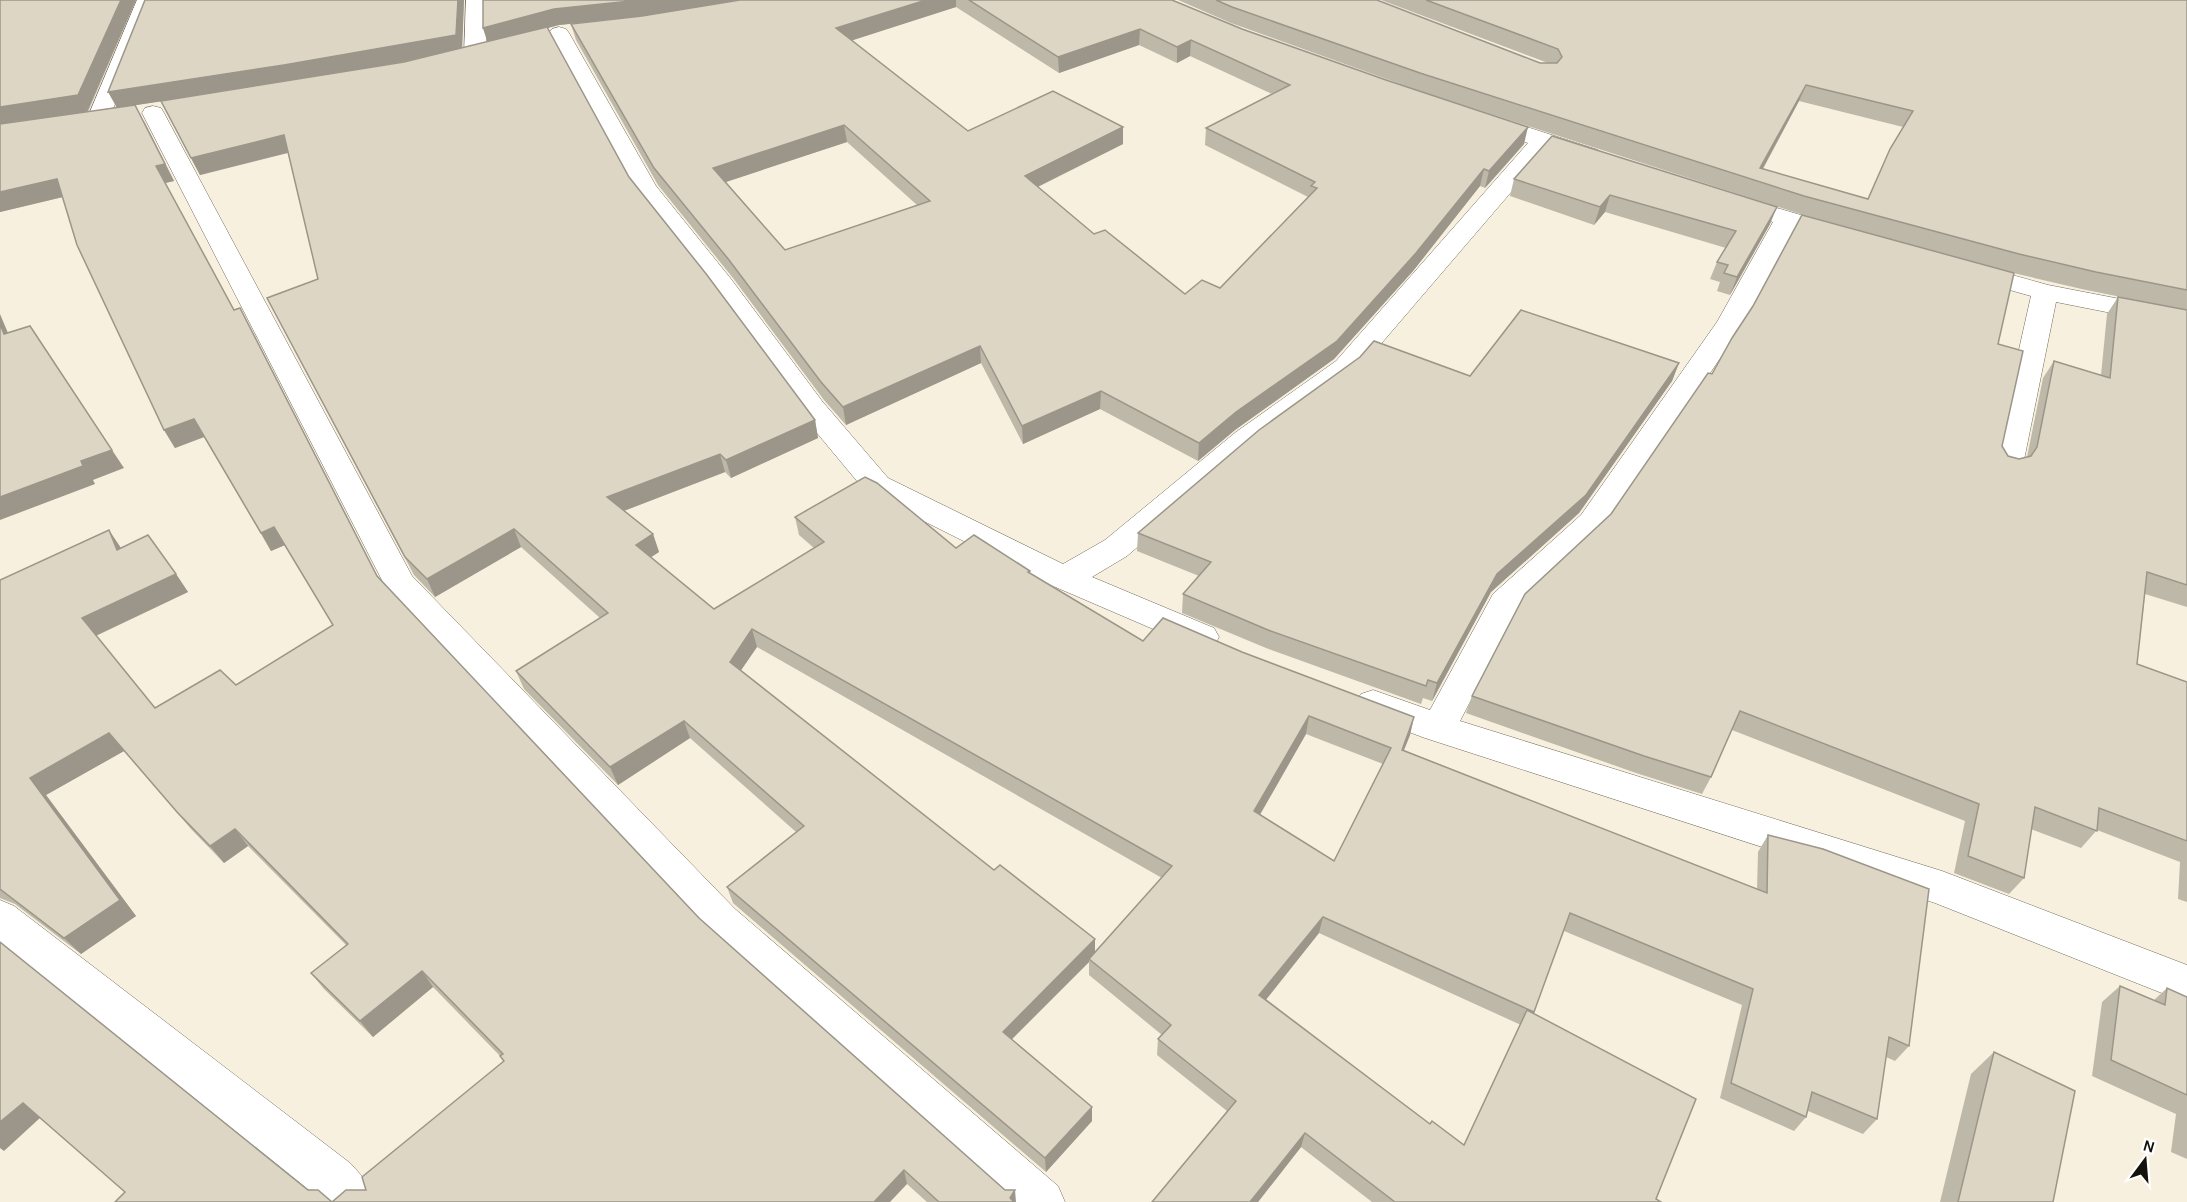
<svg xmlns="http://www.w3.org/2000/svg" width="2187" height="1202" font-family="Karla,sans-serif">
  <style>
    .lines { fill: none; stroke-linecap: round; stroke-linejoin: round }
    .minor-casing { stroke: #726b5c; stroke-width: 1 }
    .minor { fill: #fff; fill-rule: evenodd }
    .wall { fill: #beb8a9; fill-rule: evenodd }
    .shaded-wall { fill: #9b9689 }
    .building { fill: #ddd6c4; stroke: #9b9689; stroke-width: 1.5; fill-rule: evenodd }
  </style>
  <rect width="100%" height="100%" fill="#f8f0de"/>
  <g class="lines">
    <defs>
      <g id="minor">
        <polygon points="137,0 157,0 109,119 106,124 98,126 90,124 87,119"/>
        <polygon points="466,0 486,0 486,57 483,62 475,63 467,62 464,57"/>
        <polygon points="559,27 566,29 569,33 656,186 731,279 822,401 888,478 1063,564 1105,540 1236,432 1336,361 1528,143 1477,126 1474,121 1477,116 1485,114 1493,116 1598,150 1602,155 1598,160 1590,162 1548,149 1356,373 1256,446 1127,556 1092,577 1214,628 1219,637 1214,646 1202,650 1053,586 866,492 802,415 713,291 636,193 549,33 552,29"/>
        <polygon points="153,106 161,108 164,113 412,576 735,909 1058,1186 1065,1202 1008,1202 707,933 388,592 142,113 145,108"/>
        <polygon points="1730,194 1851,230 1855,235 1851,240 1842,243 1795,229 1744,323 1603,531 1517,611 1460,721 1942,871 2187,965 2187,1003 1935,903 1425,738 1361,714 1355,704 1361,694 1373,690 1430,710 1493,594 1581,515 1717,322 1773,222 1721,206 1718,201 1721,196"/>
        <polygon points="1969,263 2048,285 2187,312 2187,328 2056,302 2023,465 2019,472 2008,475 1997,472 1993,465 2031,296 1960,276 1956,271 1960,266"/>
        <polygon points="0,900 14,906 350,1163 371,1186 378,1202 324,1202 0,942"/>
      </g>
    </defs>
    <!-- minor casing -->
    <use href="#minor" class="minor-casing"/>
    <!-- minor -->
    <use href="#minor" class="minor"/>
  </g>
  <!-- wall -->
  <g class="wall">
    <path d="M0 0H136L88 112 116 107 145 0H464L462 48 488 42 483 28 740 0H1172L1524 144 1485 188 1480 186 1413 271 1334 359 1235 430 1198 461 1100 409 1023 444 981 363 846 425 824 400 733 278 658 185 576 40 571 24 643 16 559 25 547 28 629 177 815 420 818 438 731 478 725 472 624 511 653 534 659 552 651 557 714 609 814 548 799 535 795 517 956 548 1030 571V574L1143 641 1242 652 1414 717 1410 735 1404 750 1757 890 1758 852 1768 835 1909 1046 1895 1061 1886 1057 1877 1119 1863 1134 1808 1111 1806 1117 1794 1131 1720 1098 1742 1005 1564 931 1533 1013 1656 1199 1661 1202H1372L1301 1147 1258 1202H1152L1227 1111 1157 1055 1158 1039 1162 1035 1089 975V962L1012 1039 1092 1107V1121L1046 1172 733 903 727 887 796 832 690 738 618 785 524 689 516 671 600 618 521 547 435 597 414 575 267 298 318 279 288 153 200 175 161 101 135 105 174 181 165 183 377 576 699 918 1016 1202H927L907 1184 366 1190 504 1061 500 1056 433 987 373 1037 324 989 311 973 346 945 248 846 224 863 191 829 124 751 46 795 136 916 81 954 15 904 0 898V580L121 548 176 574 188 592 96 636 155 708 236 685 333 625 285 545 271 551 204 437 175 448 164 430 63 197 0 212ZM956 7 1059 73 1139 45 1177 63 1190 56 1272 94 1206 128 1205 145 1308 197 1220 288 1185 294 1094 234 1038 187 1123 144 968 131 851 40ZM847 142 917 205 785 250 725 182ZM757 647 1162 878 1095 952 741 670ZM1306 734 1383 764 1334 861 1260 815ZM1319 933 1521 1025 1464 1145 1430 1124 1266 999Z"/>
    <path d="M1178 0H1377L1540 63H1548L1381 0H2187V310L2086 290 2009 272 1797 213 1417 90 1231 23ZM1799 101 1903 127 1868 199 1763 169Z"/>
    <polygon points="1552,136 1770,224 1730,295 1717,291 1720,282 1710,279 1717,262 1726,248 1605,212 1594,225 1510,196 1514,179"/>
    <polygon points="2118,297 2187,310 2187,607 2145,594 2137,664 2187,682 2187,902 2178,899 2180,862 2097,830 2081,848 2031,829 2024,878 2009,894 1954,873 1965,821 1732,730 1711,777 1702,794 1636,773 1466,713 1472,696 1611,514 1712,374 1998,344 2002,446 2008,456 2019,459 2027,457 2043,378 2054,361 2101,375 2107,314"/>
    <polygon points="1679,363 1672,381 1579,513 1491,592 1432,701 1423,698 1421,704 1266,648 1182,613 1183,594 1199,576 1137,551 1138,533 1470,376"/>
    <polygon points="2120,986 2154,1000 2167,988 2187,997 2187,1159 2171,1152 2176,1114 2092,1076 2102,1002"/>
    <polygon points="1994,1052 2053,1202 1940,1202 1971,1074"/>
  </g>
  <!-- shaded-wall -->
  <g class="shaded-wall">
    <polygon points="121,0 136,0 87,112 0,125 0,107"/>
    <polygon points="458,0 464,0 462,51 291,82 117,108 108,92"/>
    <polygon points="636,0 739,0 645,16 559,25 488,44 483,28 554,9"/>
    <polygon points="926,0 956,0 956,7 838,45 836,28"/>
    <polygon points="1140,29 1139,45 1059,73 1058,57"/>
    <polygon points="1191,40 1190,56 1177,63 1177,47"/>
    <polygon points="1806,85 1799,101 1756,181 1760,168"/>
    <polygon points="144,121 174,181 165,183 156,166"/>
    <polygon points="844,125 847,142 717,185 713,168"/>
    <polygon points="1123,127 1123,144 1025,193 1025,176"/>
    <polygon points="1528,127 1524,144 1485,188 1489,171"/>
    <polygon points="284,135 291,152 200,175 191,158"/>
    <polygon points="1484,169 1480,186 1413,271 1334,359 1235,430 1198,461 1199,443"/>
    <polygon points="57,179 67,196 0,212 0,192"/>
    <polygon points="1610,195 1605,212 1594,225 1600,207"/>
    <polygon points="1777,207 1770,224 1730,295 1737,277"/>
    <polygon points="0,314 16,352 4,334 0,324"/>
    <polygon points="980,346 981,363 846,425 843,407"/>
    <polygon points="1679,363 1672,381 1579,513 1491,592 1432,701 1437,683 1497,574"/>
    <polygon points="1101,391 1100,409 1023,444 1022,426"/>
    <polygon points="194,419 204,437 175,448 164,430"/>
    <polygon points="815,420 818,438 731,478 726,460"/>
    <polygon points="112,450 124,468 93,480 95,484 0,520 0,497 81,461"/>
    <polygon points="720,454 725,472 613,515 607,497"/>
    <polygon points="274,527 285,545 271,551 261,533"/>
    <polygon points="514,529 521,547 435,597 427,579"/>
    <polygon points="109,530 121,548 117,550"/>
    <polygon points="653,534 659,552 642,563 636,545"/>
    <polygon points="176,574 188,592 95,636 82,618"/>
    <polygon points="752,629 757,647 735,679 730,662"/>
    <polygon points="1309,716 1306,734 1252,828 1254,811"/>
    <polygon points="1414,717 1410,735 1397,767 1402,750"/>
    <polygon points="684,721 690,738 618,785 610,767"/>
    <polygon points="109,733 124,751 46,795 136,916 81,954 64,938 30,778"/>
    <polygon points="235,829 248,846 224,863 210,846"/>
    <polygon points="1323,917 1319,933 1257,1011 1259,995"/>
    <polygon points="1095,939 1095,956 1089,959 1089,962 1004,1047 1003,1032"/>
    <polygon points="422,971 433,987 373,1037 360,1021"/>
    <polygon points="23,1103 41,1117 4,1151 0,1148 0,1122"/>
    <polygon points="1092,1107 1092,1121 1046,1172 1045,1158"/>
    <polygon points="1305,1133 1301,1147 1258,1202 1250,1202"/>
    <polygon points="904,1170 907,1184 890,1202 874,1202"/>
    <polygon points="1015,1190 1016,1202 1011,1202 1010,1198"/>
  </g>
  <!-- building -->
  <g class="building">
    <polygon points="0,0 121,0 78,95 0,107"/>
    <polygon points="145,0 458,0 456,35 284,65 108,92"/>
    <polygon points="483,0 640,0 554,9 483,28"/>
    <path d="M740 0H926L836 28 968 131 1053 91 1123 127 1025 176 1094 234 1105 230 1185 294 1202 280 1220 288 1317 188 1311 186 1315 182 1206 128 1290 85 1191 40 1177 47 1140 29 1058 57 969 0H1172L1242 29 1386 80 1528 127 1489 171 1484 169 1416 253 1337 341 1236 412 1199 443 1101 391 1022 426 980 346 843 407 821 382 729 260 654 168 571 24 642 16ZM844 125 930 201 785 250 713 168Z"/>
    <path d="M1216 0H1377L1540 63H1557L1562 57 1558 49 1426 0H2187V290L2096 272 2019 254 1804 196 1420 73 1232 7ZM1806 85 1913 111 1890 149 1868 199 1760 168Z"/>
    <path d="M547 27 629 177 707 275 815 420 726 460 720 454 607 497 653 534 636 545 714 609 824 542 795 517 865 477 877 483 956 548 974 535 1030 571 1028 572 1143 641 1163 618 1242 652 1414 717 1402 750 1767 893 1768 835 1823 849 1929 889 1909 1046 1889 1037 1877 1119 1812 1092 1806 1117 1731 1083 1753 989 1570 913 1534 1012 1323 917 1259 995 1430 1124 1432 1121 1464 1145 1527 1010 1696 1099 1656 1199 1661 1202H1395L1305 1133 1250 1202H1152L1236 1101 1158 1039 1171 1025 1089 959 1172 866 752 629 730 662 994 870 1000 865 1095 939 1003 1032 1092 1107 1045 1158 727 887 804 826 684 721 610 767 516 671 608 613 514 529 427 579 405 557 267 298 318 279 284 135 191 158 161 101 404 62ZM1309 716 1391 748 1334 861 1254 811Z"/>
    <polygon points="135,105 165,164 156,166 234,310 240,308 377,576 699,918 1005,1190 1015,1190 1010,1198 1014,1202 939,1202 904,1170 874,1202 332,1202 346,1190 366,1190 362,1177 504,1061 500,1056 503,1054 422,971 360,1021 311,973 348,944 235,829 210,846 177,812 109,733 30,778 120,900 64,938 0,889 0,580 109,530 117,550 148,535 176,574 82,618 155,708 220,670 236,685 333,625 274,527 261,533 194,419 164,430 77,245 57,179 0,192 0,124"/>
    <polygon points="1552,136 1777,207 1737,277 1724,273 1728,265 1717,262 1736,231 1610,195 1600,207 1514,179"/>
    <polygon points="1802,215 2014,273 1998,344 2023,351 2002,446 2008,456 2019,459 2031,456 2037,447 2054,361 2110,378 2118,297 2187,310 2187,585 2147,572 2137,664 2187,682 2187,841 2099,808 2097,831 2035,807 2024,878 1968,856 1979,804 1740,711 1711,777 1644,756 1472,696 1525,594 1611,514 1708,373 1712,374 1732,338 1753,306"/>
    <polygon points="1521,310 1679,363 1586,495 1497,574 1437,683 1428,680 1426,686 1268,630 1183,594 1211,562 1138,533 1259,430 1360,357 1374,341 1470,376"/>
    <polygon points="0,324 4,334 30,326 112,450 81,461 83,466 0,497"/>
    <polygon points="0,942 308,1190 318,1190 332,1202 115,1202 125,1192 23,1103 0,1122"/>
    <polygon points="2120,986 2165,1005 2167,988 2187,997 2187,1095 2111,1060"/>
    <polygon points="1994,1052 2075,1091 2053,1202 1958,1202"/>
  </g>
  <!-- north arrow -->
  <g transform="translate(2145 1160) rotate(16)" stroke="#ffffff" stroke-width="4.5" paint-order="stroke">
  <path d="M0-4.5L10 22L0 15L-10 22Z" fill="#15120c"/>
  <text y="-9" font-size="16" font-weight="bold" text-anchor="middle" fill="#15120c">N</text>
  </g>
</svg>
